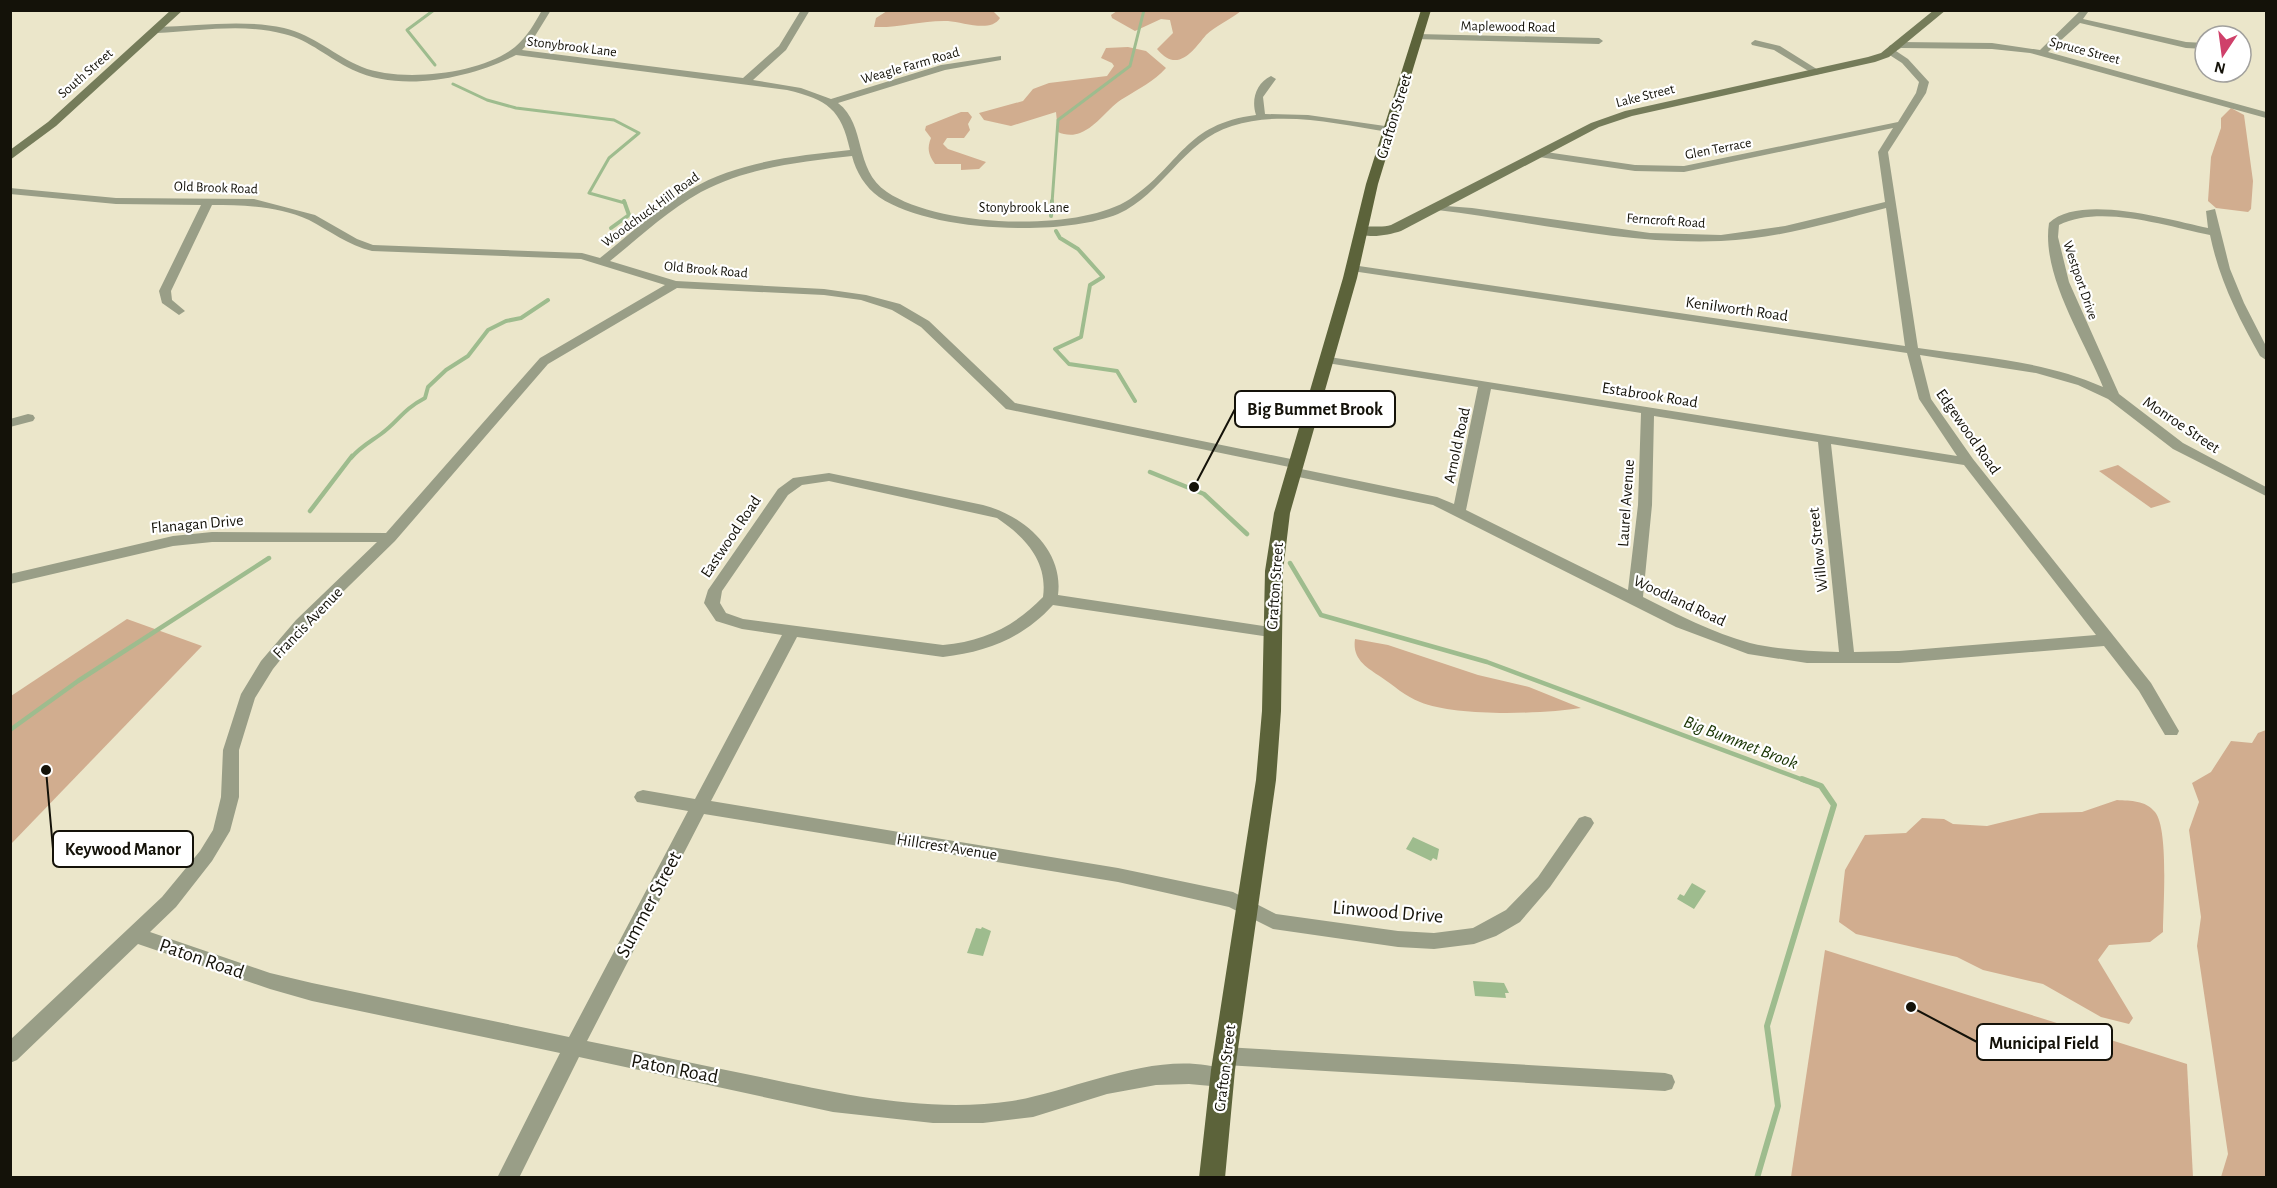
<svg xmlns="http://www.w3.org/2000/svg" width="2277" height="1188" font-family="'Alegreya Sans',sans-serif">
  <style>
    .green { fill: #d1ad8f }
    .water { fill: #9ebc8e }
    .lines { fill: none; stroke-linecap: round; stroke-linejoin: round }
    .stream-far3 { stroke: #9ebc8e; stroke-width: 3 }
    .stream-far2 { stroke: #9ebc8e; stroke-width: 4 }
    .stream-far1 { stroke: #9ebc8e; stroke-width: 4.5 }
    .stream { stroke: #9ebc8e; stroke-width: 6 }
    .street { fill: #999e87; fill-rule: evenodd }
    .secondary { fill: #757c5a; fill-rule: evenodd }
    .primary { fill: #5c633a; fill-rule: evenodd }
    .labels { text-anchor: middle; stroke-width: 4.5; stroke-linejoin: round; paint-order: stroke }
    .far-street-label { font-size: 14px; fill: #141209; stroke: #fff }
    .street-label { font-size: 16px; fill: #141209; stroke: #fff }
    .water-label { font-size: 18px; font-style: italic; fill: #183403; stroke: #fff }
    .near-street-label { font-size: 20px; fill: #141209; stroke: #fff }
    .leader { fill: none; stroke: #141209; stroke-width: 2 }
    .callout-dot { fill: #141209; stroke: #fff; stroke-width: 2 }
    .callout { fill: #fff; stroke: #141209; stroke-width: 2 }
    .callout-label { font-size: 18px; text-anchor: middle; font-weight: bold; fill: #141209 }
  </style>
  <rect width="100%" height="100%" fill="#ebe6ca"/>
  <!-- green -->
  <g class="green">
    <path d="M887 11H993L1000 18C991 33 963 22 948 21 923 20 899 28 874 27L876 18Z"/>
    <path d="M1117 11V10L1241 11C1231 19 1214 27 1206 35 1194 49 1178 75 1157 49L1173 33 1170 20 1161 19 1135 31 1112 18 1111 15Z"/>
    <path d="M1128 47 1146 51 1166 68C1153 82 1140 88 1124 98 1108 107 1098 126 1080 133 1073 136 1064 135 1058 132L1056 112 1011 126 984 120 979 113 1023 101 1033 89 1049 83 1107 76 1114 66 1112 63 1101 58 1106 48Z"/>
    <polygon points="2231,108 2244,115 2253,181 2251,209 2248,212 2216,208 2208,201 2211,157 2221,128 2221,118"/>
    <path d="M961 112H968L972 117 968 124 970 130 964 138H947L943 144 948 149 986 162 979 169 961 170V164H935C928 154 927 148 931 138L925 130 926 126Z"/>
    <polygon points="2118,465 2171,502 2151,508 2099,471"/>
    <polygon points="127,619 202,646 11,844 11,696"/>
    <path d="M1355 639 1388 645 1478 675 1529 687 1581 708C1542 714 1456 717 1420 702 1406 697 1393 685 1381 677 1366 667 1352 659 1355 639Z"/>
    <polygon points="2266,730 2266,1177 2221,1177 2228,1154 2197,946 2201,917 2189,830 2199,802 2192,783 2211,772 2231,741 2252,743 2258,733"/>
    <path d="M2117 800C2131 801 2145 800 2155 812 2169 829 2163 908 2163 932L2150 942 2109 945 2098 960 2133 1018 2129 1024 2101 1017 2043 984 1983 970 1957 957 1856 934 1839 922 1845 870 1865 835 1906 833 1922 818 1944 819 1953 824 1987 826 2040 813 2082 812Z"/>
    <polygon points="1825,950 2187,1064 2193,1177 1791,1177"/>
  </g>
  <!-- water -->
  <g class="water">
    <polygon points="1413,837 1439,849 1437,860 1433,858 1431,861 1406,849"/>
    <polygon points="1692,883 1706,891 1694,909 1677,899 1680,894 1684,896"/>
    <polygon points="982,927 991,931 983,956 967,953 976,928 981,929"/>
    <polygon points="1473,981 1504,983 1509,993 1505,993 1506,998 1475,996"/>
  </g>
  <g class="lines">
    <!-- stream-far3 -->
    <g class="stream-far3">
      <polyline points="434,10 407,30 435,65"/>
      <polyline points="453,84 487,100 516,108 614,120 639,133 609,158 589,193 625,203"/>
      <polyline points="1052,203 1058,120 1130,66 1144,10"/>
    </g>
    <!-- stream-far2 -->
    <g class="stream-far2">
      <polyline points="1051,216 1052,201"/>
      <polyline points="611,228 629,215 624,201"/>
      <polyline points="1056,231 1060,238 1078,249 1103,277 1090,285 1081,337 1055,349 1069,364 1117,371 1135,401"/>
      <path d="M351 458C360 447 370 442 381 434 399 421 402 410 425 398L428 387 446 370 468 356 488 330 506 321 521 318 548 300"/>
    </g>
    <!-- stream-far1 -->
    <g class="stream-far1">
      <polyline points="1150,472 1204,494 1247,534"/>
      <polyline points="310,511 352,456"/>
      <polyline points="1290,563 1321,615 1487,662 1806,781"/>
      <polyline points="10,730 78,681 269,558"/>
    </g>
    <!-- stream -->
    <polyline class="stream" points="1757,1178 1778,1106 1767,1026 1834,805 1821,786 1802,779"/>
    <!-- street -->
    <g class="street">
      <path d="M542 10H551L535 36 522 50 743 78 779 46 801 10H810L786 50 753 80 801 88 831 99 941 65 1001 56V60L945 70 838 103C867 125 853 169 887 192 938 227 1078 233 1130 199 1181 165 1184 124 1256 115 1251 100 1256 83 1271 76L1276 79 1263 97 1265 114 1308 115 1392 127 1394 129 1389 132C1338 124 1282 110 1232 126 1183 141 1163 194 1118 214 1061 237 930 232 879 197 865 187 856 172 852 156 800 162 748 167 701 192 668 210 640 237 610 261L676 281 824 289 866 295 900 304 929 321 1015 403 1296 460 1303 464 1296 468 1437 497 1454 504 1478 387 1327 363 1321 359 1323 356 1957 456 1919 399 1907 353 1352 271 1346 268 1352 265 1905 346 1886 208C1832 222 1777 239 1721 241 1626 245 1531 221 1437 210L1432 207 1433 205 1472 208 1650 233 1721 235 1785 226 1885 202 1878 152 1893 128 1684 172 1635 171 1539 157 1534 154 1539 151 1635 165 1684 166 1898 122 1916 93 1919 82 1902 63 1888 54 1889 46 1900 42 1992 43 2040 50 2081 10 2088 12 2083 19 2186 42 2205 43V49L2186 48 2080 23 2048 52 2266 112V118L2030 53 1992 49 1901 48 1896 51 1908 59 1929 82 1926 93 1888 152 1918 348C1980 357 2045 361 2103 387 2084 339 2041 275 2049 223 2080 193 2170 220 2208 228L2206 211 2215 209 2230 269 2244 303 2266 346V360L2260 356C2238 317 2219 279 2210 235 2166 226 2101 204 2059 225L2058 237 2069 282 2119 394 2183 443 2266 487V496L2173 449 2108 399 2078 385 2036 373 1920 355 1931 399 1973 459 2151 683 2179 731 2177 735H2165L2139 691 2104 646 1899 663H1807L1748 654 1676 627 1433 505 1289 475 1287 472 1294 468 1006 409 921 327 892 310 861 300 824 295 677 288 548 364 395 541 306 628 273 669 255 698 239 750V797L230 831 212 861 176 907 150 932 270 973 312 983 569 1037 688 811 637 802 634 797 637 792 643 790 695 799 782 635 742 629 716 621 704 603 708 590 778 489 793 478 829 473 983 505C1023 515 1064 550 1058 595L1270 627 1278 632 1270 637 1053 605C1023 638 987 652 943 657L797 637 711 801 1118 868 1233 892 1276 914 1398 931 1434 933 1473 928 1506 910 1538 877 1579 818 1585 816 1591 818 1594 823 1591 828 1550 887 1520 922 1496 936 1474 944 1434 949 1398 947 1273 929 1229 907 1118 882 704 814 587 1041C646 1053 706 1066 765 1078 845 1095 930 1113 1012 1101 1078 1090 1162 1046 1229 1071L1232 1078 1229 1085 1222 1087 1189 1084 1156 1085 1107 1094 1033 1117 983 1123H933L833 1112 579 1057 519 1178H497L560 1053 312 1001 270 989 138 944 17 1060 10 1063V1040L162 897 200 851 213 830 221 797 223 750 241 694 261 661 296 620 377 542H212L173 546 10 584V574L173 536 212 532 386 533 540 358 665 285 581 259 372 251C348 245 330 231 309 220 279 206 244 205 212 205L171 291 172 300 185 311 179 315 162 303 159 291 201 205 116 204 10 194V188L116 198 254 199 315 215 357 239 373 245 582 253 600 258C630 234 658 208 691 189 739 161 796 156 850 150 841 109 828 100 787 90L516 55C470 78 402 93 353 70 329 59 310 40 284 34 243 23 199 31 157 33L153 30 157 27C199 26 243 19 284 28 314 35 335 56 362 67 401 83 482 74 515 47 527 37 535 23 542 10ZM1491 389 1641 413 1638 505 1628 590 1466 510ZM1654 416 1818 442 1839 652C1809 651 1779 650 1750 643 1713 633 1677 614 1643 597L1652 505ZM1831 444 1964 465 2096 635 1899 651 1854 652ZM829 481 997 518C1025 537 1048 561 1043 597 1014 627 984 641 943 645L743 619 726 613 720 603 722 591 788 495 802 485Z"/>
      <polygon points="1417,34 1599,38 1603,41 1599,44 1414,39 1414,35"/>
      <polygon points="1755,40 1780,46 1823,73 1815,75 1774,50 1752,45 1751,43"/>
      <polygon points="28,414 33,415 35,418 33,421 10,427 10,419"/>
      <polygon points="1225,1047 1665,1073 1672,1075 1675,1082 1672,1089 1665,1091 1225,1065 1218,1062 1215,1056 1218,1050"/>
    </g>
    <!-- secondary -->
    <g class="secondary">
      <polygon points="171,10 183,10 56,126 10,160 10,150 48,122"/>
      <path d="M1934 10H1946L1889 57 1875 62 1632 116 1599 127 1401 231C1388 235 1366 240 1355 231 1364 223 1380 229 1391 225L1591 123 1625 111 1868 57 1881 53Z"/>
    </g>
    <!-- primary -->
    <polygon class="primary" points="1421,10 1431,10 1378,184 1357,278 1290,513 1283,571 1281,711 1276,780 1235,1070 1225,1178 1199,1178 1211,1070 1256,780 1262,711 1265,571 1274,513 1343,278 1366,184"/>
  </g>
  <g class="labels">
    <!-- far-street labels -->
    <g class="far-street-label">
      <text transform="translate(1508 26) rotate(1)" y="5">Maplewood Road</text>
      <text transform="translate(572 46) rotate(7)" y="5">Stonybrook Lane</text>
      <text transform="translate(2085 50) rotate(15)" y="5">Spruce Street</text>
      <text transform="translate(910 65) rotate(-16)" y="5">Weagle Farm Road</text>
      <text transform="translate(85 73) rotate(-41)" y="5">South Street</text>
      <text transform="translate(1645 95) rotate(-14)" y="5">Lake Street</text>
      <text transform="translate(1718 148) rotate(-11)" y="5">Glen Terrace</text>
      <text transform="translate(216 187) rotate(2)" y="5">Old Brook Road</text>
      <text x="1024" y="212">Stonybrook Lane</text>
      <text transform="translate(650 209) rotate(-36)" y="5">Woodchuck Hill Road</text>
      <text transform="translate(1666 220) rotate(4)" y="5">Ferncroft Road</text>
      <text transform="translate(706 269) rotate(5)" y="5">Old Brook Road</text>
      <text transform="translate(2081 280) rotate(71)" y="5">Westport Drive</text>
    </g>
    <!-- street labels -->
    <g class="street-label">
      <text transform="translate(1393 116) rotate(-73)" y="6">Grafton Street</text>
      <text transform="translate(1737 308) rotate(8)" y="6">Kenilworth Road</text>
      <text transform="translate(1650 394) rotate(9)" y="6">Estabrook Road</text>
      <text transform="translate(2182 424) rotate(34)" y="6">Monroe Street</text>
      <text transform="translate(1969 431) rotate(55)" y="6">Edgewood Road</text>
      <text transform="translate(1456 445) rotate(-78)" y="6">Arnold Road</text>
      <text transform="translate(1625 503) rotate(-86)" y="6">Laurel Avenue</text>
      <text transform="translate(197 523) rotate(-5)" y="6">Flanagan Drive</text>
      <text transform="translate(730 536) rotate(-56)" y="6">Eastwood Road</text>
      <text transform="translate(1817 550) rotate(-96)" y="6">Willow Street</text>
      <text transform="translate(1274 586) rotate(-86)" y="6">Grafton Street</text>
      <text transform="translate(1680 600) rotate(25)" y="6">Woodland Road</text>
      <text transform="translate(307 622) rotate(-46)" y="6">Francis Avenue</text>
      <text transform="translate(947 846) rotate(9)" y="6">Hillcrest Avenue</text>
      <text transform="translate(1224 1068) rotate(-83)" y="6">Grafton Street</text>
    </g>
    <!-- water labels -->
    <g class="water-label">
      <text transform="translate(1741 742) rotate(21)" y="6">Big Bummet Brook</text>
    </g>
    <!-- near-street labels -->
    <g class="near-street-label">
      <text transform="translate(648 904) rotate(-62)" y="7">Summer Street</text>
      <text transform="translate(1388 911) rotate(5)" y="7">Linwood Drive</text>
      <text transform="translate(202 958) rotate(19)" y="7">Paton Road</text>
      <text transform="translate(675 1068) rotate(11)" y="7">Paton Road</text>
    </g>
  </g>
  <!-- callouts -->
  <path class="leader" d="M1194 487L1235 409M46 770L53 849M1911 1007L1977 1042"/>
  <g class="callout-dot">
    <circle cx="1194" cy="487" r="6"/>
    <circle cx="46" cy="770" r="6"/>
    <circle cx="1911" cy="1007" r="6"/>
  </g>
  <g class="callout">
    <rect x="1235" y="391" width="160" height="36" rx="6"/>
    <rect x="53" y="831" width="140" height="36" rx="6"/>
    <rect x="1977" y="1024" width="135" height="36" rx="6"/>
  </g>
  <g class="callout-label">
    <text x="1315" y="415">Big Bummet Brook</text>
    <text x="123" y="855">Keywood Manor</text>
    <text x="2044" y="1049">Municipal Field</text>
  </g>
  <!-- border -->
  <rect width="2277" height="1188" fill="none" stroke="#141209" stroke-width="24"/>
  <!-- north arrow -->
  <g transform="translate(2223 54) rotate(193)"><circle r="28" fill="#ffffff" stroke="#a1a09d" stroke-width="1.5"/>
  <path d="M0-4.5L10 22L0 15L-10 22Z" fill="#cf406a"/>
  <text y="-9" font-size="16" font-weight="bold" text-anchor="middle" fill="#141209">N</text>
  </g>
</svg>
